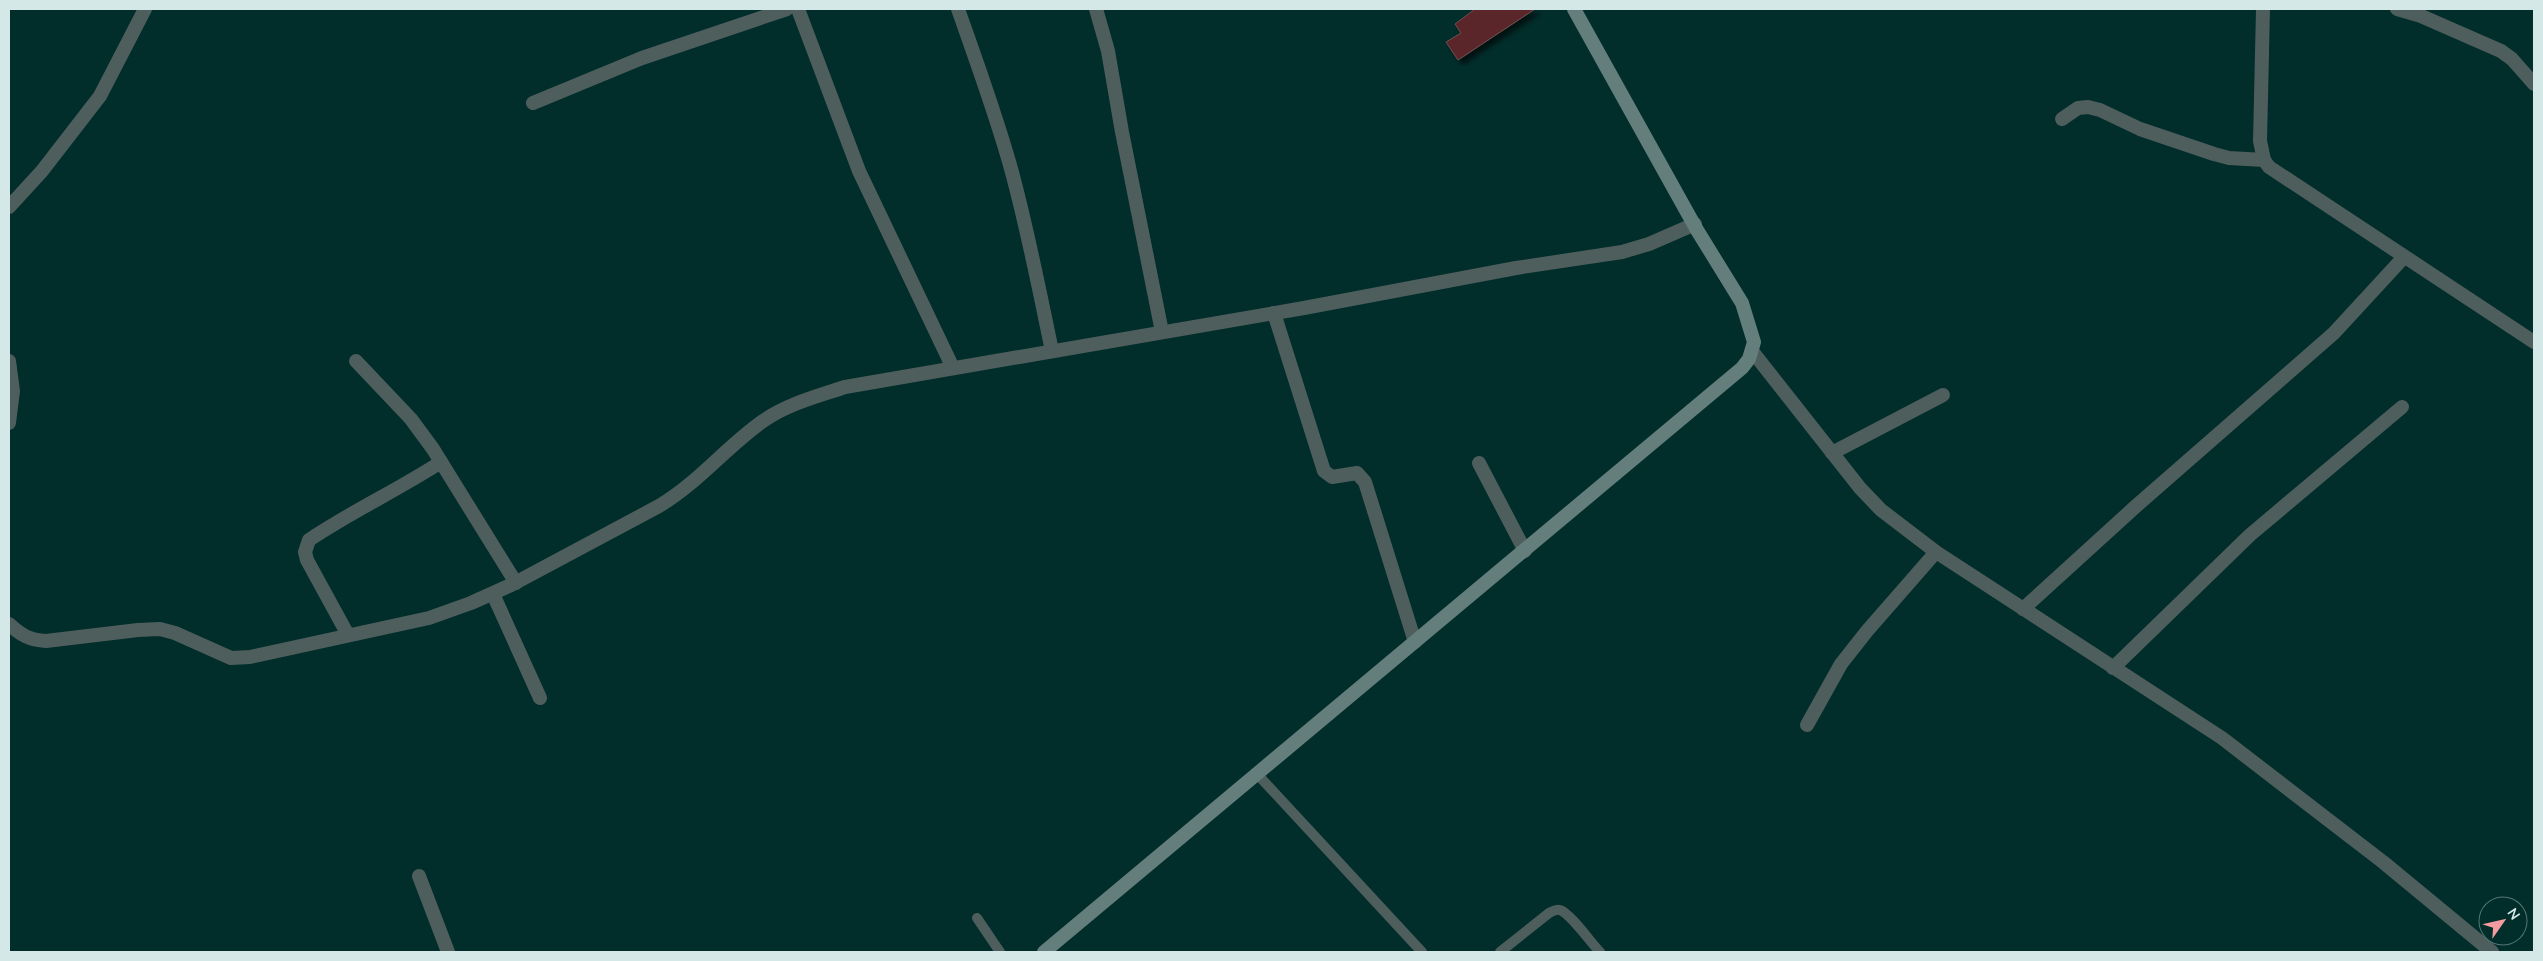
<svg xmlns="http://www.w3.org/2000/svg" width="2543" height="961" font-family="Mulish,sans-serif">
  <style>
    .building { fill: #5a262a; stroke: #704f50; filter: url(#shadow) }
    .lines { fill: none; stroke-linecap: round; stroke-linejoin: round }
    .service { stroke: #4e5e5d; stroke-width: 10 }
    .minor { stroke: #4e5e5d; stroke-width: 14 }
    .secondary { stroke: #647e7c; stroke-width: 14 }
  </style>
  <defs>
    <filter id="shadow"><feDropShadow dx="4.5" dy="4.5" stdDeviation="2.5" flood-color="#0009"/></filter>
  </defs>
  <rect width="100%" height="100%" fill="#012d2a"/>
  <!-- building -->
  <polygon class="building" points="1475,9 1535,9 1458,60 1446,42 1461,33 1455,24"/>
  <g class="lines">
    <!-- service -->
    <g class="service">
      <polyline points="1258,775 1422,952"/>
      <polyline points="977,918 1000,952"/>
      <path d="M1500 952 1549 913C1553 911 1556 909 1560 910 1571 914 1591 943 1600 952"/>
    </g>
    <!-- minor -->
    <g class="minor">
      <polyline points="798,9 859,171 953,368"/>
      <path d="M958 9C976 60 995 112 1010 165 1027 226 1039 289 1052 351"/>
      <polyline points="1096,9 1108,51 1122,132 1162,332"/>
      <polyline points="2263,9 2260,141 2264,160 2269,167 2534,342"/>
      <polyline points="2397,9 2421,16 2501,51 2512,59 2534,84"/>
      <polyline points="533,103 642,58 787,9"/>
      <polyline points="2062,119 2078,108 2088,107 2100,110 2140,129 2214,154 2229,158 2264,160"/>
      <polyline points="9,207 42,171 100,96 145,9"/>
      <polyline points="1274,313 1324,471 1332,477 1357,473 1365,482 1415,642"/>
      <polyline points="1752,351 1860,488 1881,510 1936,552 2222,738 2383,862 2492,952"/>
      <polyline points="9,361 13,391 9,423"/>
      <polyline points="356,361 411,419 433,449 516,583"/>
      <polyline points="1832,453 1943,395"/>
      <polyline points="1479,463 1525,551"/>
      <polyline points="493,594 540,698"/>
      <polyline points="2023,609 2135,507 2334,333 2404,257"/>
      <path d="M9 624C21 635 29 640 46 641L138 630 160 629 175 633 231 658 250 657 429 618 471 603 511 585 659 506C698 483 726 447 763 421 787 404 818 396 845 387L1304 308 1516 268 1622 252 1649 244 1695 224"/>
      <path d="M348 635 307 560 305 552 309 540C352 511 398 490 441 462"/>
      <polyline points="2113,668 2250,535 2402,407"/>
      <polyline points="1807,725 1841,664 1867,631 1936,552"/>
      <polyline points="419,876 448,952"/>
    </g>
    <!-- secondary -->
    <polyline class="secondary" points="1044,952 1742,368 1749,359 1754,342 1742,303 1697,230 1574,9"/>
  </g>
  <!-- border -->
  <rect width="2543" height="961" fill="none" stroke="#d4e9e7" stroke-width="20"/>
  <!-- north arrow -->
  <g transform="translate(2503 921) rotate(56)"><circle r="24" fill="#012d2a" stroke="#557876"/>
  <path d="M0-4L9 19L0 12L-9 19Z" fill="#f49b9f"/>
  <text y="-8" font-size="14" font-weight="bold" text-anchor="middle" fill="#d4e9e7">N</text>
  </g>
</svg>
